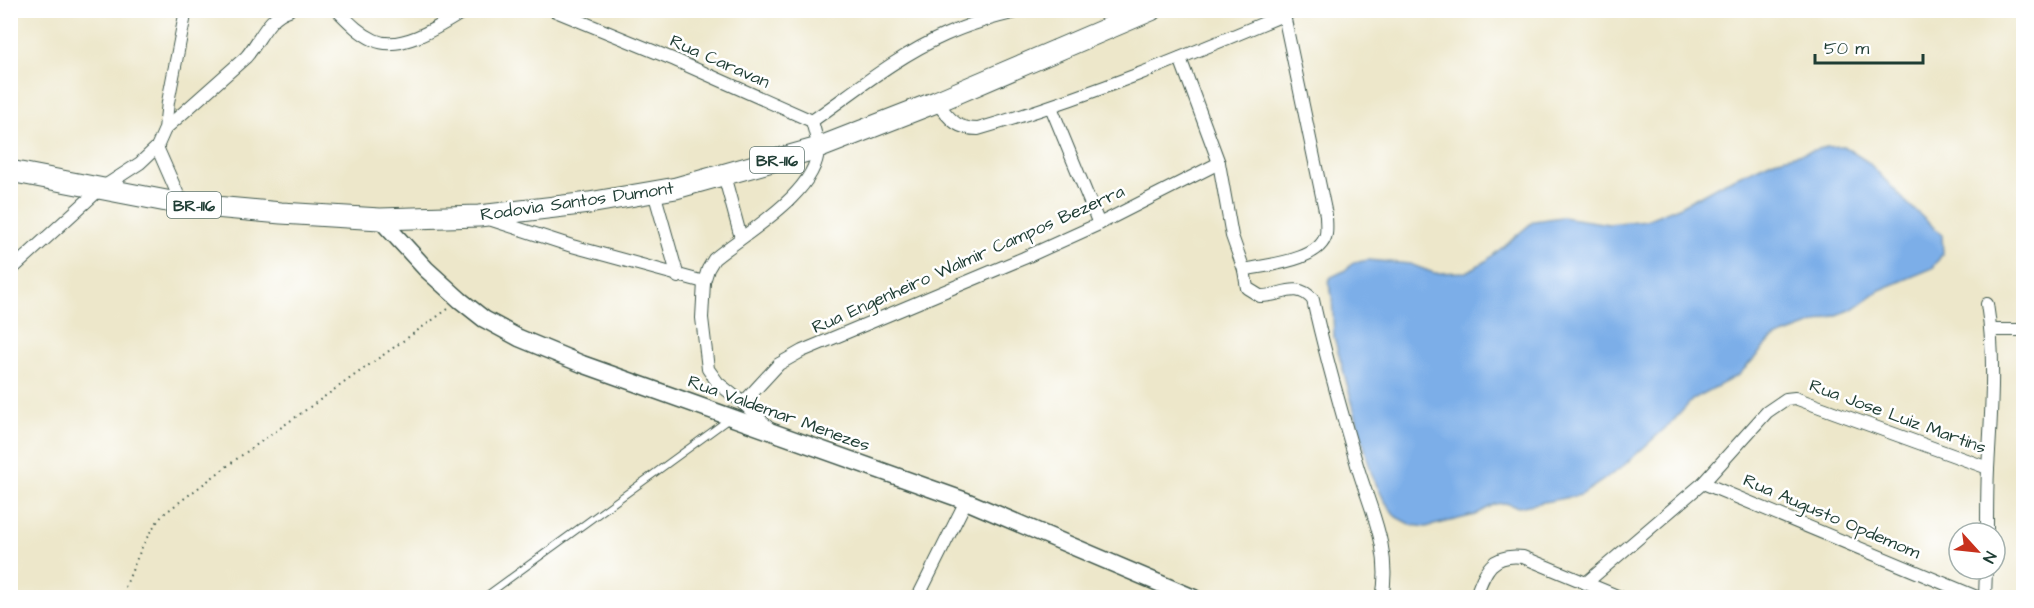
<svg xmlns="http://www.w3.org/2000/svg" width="2034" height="608" font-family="'Architects Daughter',sans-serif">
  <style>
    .water { fill: #7caee8; stroke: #4e768e; stroke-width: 1.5 }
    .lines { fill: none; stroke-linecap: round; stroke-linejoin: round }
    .lane-casing { stroke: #3e564a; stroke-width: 8 }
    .street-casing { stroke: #3e564a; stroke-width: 14 }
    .secondary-casing { stroke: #3e564a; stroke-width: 19 }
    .highway-casing { stroke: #3e564a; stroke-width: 23 }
    .path { stroke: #3e564a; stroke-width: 2; stroke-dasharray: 1.5 4.5; stroke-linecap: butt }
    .lane { stroke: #fff; stroke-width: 6 }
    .street { stroke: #fff; stroke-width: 12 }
    .secondary { stroke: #fff; stroke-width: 16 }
    .highway { stroke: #fff; stroke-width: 21 }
    .labels { text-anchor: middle; stroke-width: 5; stroke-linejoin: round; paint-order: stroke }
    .shield { fill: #fff; stroke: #627771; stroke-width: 1.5 }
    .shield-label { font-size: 16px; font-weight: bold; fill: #1f3d34 }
    .street-label { font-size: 18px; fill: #1f3d34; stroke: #fff }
  </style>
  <rect width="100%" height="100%" fill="#fff"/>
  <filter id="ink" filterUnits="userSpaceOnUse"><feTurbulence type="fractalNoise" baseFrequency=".0167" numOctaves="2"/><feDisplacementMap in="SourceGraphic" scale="12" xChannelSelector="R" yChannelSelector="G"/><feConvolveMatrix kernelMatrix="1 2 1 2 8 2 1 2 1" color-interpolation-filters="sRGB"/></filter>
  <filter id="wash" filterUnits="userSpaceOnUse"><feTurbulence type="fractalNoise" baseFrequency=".008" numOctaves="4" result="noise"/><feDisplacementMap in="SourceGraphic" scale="24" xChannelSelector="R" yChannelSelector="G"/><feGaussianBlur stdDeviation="1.35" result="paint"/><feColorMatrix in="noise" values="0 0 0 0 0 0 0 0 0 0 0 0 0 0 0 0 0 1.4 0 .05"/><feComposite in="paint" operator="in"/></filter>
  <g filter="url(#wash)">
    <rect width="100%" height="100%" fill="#ede7ca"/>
    <!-- water -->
    <polygon class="water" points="1843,146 1868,162 1905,201 1942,235 1943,253 1933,268 1880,290 1853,309 1772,339 1739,375 1693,399 1674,420 1621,468 1581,495 1518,507 1505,503 1495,504 1475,515 1426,527 1411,525 1396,517 1384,500 1372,475 1334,337 1332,295 1328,282 1331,277 1344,271 1353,263 1368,260 1410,264 1434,273 1466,272 1486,261 1534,221 1562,217 1609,224 1646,220 1681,206 1721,184 1774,160 1827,147"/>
  </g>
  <g filter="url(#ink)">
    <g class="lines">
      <defs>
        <polyline id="lane" points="483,598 729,419"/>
        <g id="street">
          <path d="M337 10C348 21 359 33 374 40 401 53 443 24 466 10"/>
          <path d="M553 10 675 60 812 121C814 130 818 140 818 149 817 193 745 233 714 259L708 269 704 282 702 318 708 369 718 383 743 403 770 429"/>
          <path d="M1180 58 1219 163 1232 236 1244 270C1265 265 1321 261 1326 234 1327 228 1326 221 1326 215L1284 15"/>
          <path d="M936 102C950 118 955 129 978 129 1086 98 1191 54 1295 10"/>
          <polyline points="1051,107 1099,224"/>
          <path d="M812 121C855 91 897 56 945 35 971 23 997 16 1025 10"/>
          <path d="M165 129 246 57C260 41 268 16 289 10"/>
          <polyline points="157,147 182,204"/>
          <polyline points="724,175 741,238"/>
          <polyline points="654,192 678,277"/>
          <polyline points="489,219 572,246 704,282"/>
          <path d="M1244 270 1247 288 1260 296C1281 297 1296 280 1313 300 1325 356 1341 410 1357 465 1370 509 1392 550 1382 598"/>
          <polyline points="10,271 100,189 140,163 157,147 165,129 168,102 186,10"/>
          <polyline points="1991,330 2024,330"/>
          <polyline points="743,403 779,364 802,351 1024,258 1099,224 1219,163"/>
          <polyline points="1703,483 1979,598"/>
          <path d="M1987 533C1987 512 1987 490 1988 469 1991 414 1996 359 1987 304"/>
          <polyline points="1586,583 1703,483 1767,412 1786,399 1795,398 1988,468"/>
          <polyline points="916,598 920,593 966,501"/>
          <path d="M1475 598C1485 571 1491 553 1523 557L1622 598"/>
          <polyline points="1985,598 1986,569"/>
        </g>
        <polyline id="secondary" points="380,219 426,269 460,300 484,319 519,338 582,364 966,501 1194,598"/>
        <polyline id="highway" points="10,171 182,204 281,213 380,219 479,216 589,203 676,188 818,148 936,102 1151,10"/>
      </defs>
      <!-- lane casing -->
      <use href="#lane" class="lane-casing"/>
      <!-- street casing -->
      <use href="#street" class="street-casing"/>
      <!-- secondary casing -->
      <use href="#secondary" class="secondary-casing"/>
      <!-- highway casing -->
      <use href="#highway" class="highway-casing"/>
      <!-- path -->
      <path class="path" d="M120 598C134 570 142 536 165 513L238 458 448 309"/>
      <!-- lane -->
      <use href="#lane" class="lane"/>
      <!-- street -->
      <use href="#street" class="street"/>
      <!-- secondary -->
      <use href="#secondary" class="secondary"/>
      <!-- highway -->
      <use href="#highway" class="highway"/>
    </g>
  </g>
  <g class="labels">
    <!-- shield labels -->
    <g class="shield">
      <rect x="750" y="147" width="54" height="26" rx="4.5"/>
      <rect x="167" y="192" width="54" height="26" rx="4.5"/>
    </g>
    <g class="shield-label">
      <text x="777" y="166">BR-116</text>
      <text x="194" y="211">BR-116</text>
    </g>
    <!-- street labels -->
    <g class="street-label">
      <text transform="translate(720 61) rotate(24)" y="6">Rua Caravan</text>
      <text transform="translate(577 201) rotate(-8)" y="6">Rodovia Santos Dumont</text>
      <text transform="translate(968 259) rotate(-24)" y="6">Rua Engenheiro Walmir Campos Bezerra</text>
      <text transform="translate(779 413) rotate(20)" y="6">Rua Valdemar Menezes</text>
      <text transform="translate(1898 416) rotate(20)" y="6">Rua Jose Luiz Martins</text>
      <text transform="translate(1832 516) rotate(23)" y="6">Rua Augusto Opdemom</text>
    </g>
  </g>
  <!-- margin -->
  <rect width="2034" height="608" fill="none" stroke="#fff" stroke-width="36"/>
  <!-- north arrow -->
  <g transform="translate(1977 551) rotate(117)"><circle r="28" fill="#ffffff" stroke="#a5b1ae" stroke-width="1.5"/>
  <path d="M0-4.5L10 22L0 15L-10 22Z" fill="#c8321e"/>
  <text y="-9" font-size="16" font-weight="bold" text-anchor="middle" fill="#1f3d34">N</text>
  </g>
  <!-- scale -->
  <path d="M1815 54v9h108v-9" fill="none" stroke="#1f3d34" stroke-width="3"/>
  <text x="1824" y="54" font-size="18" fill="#1f3d34" stroke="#ffffff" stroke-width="4.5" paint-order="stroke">50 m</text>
</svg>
